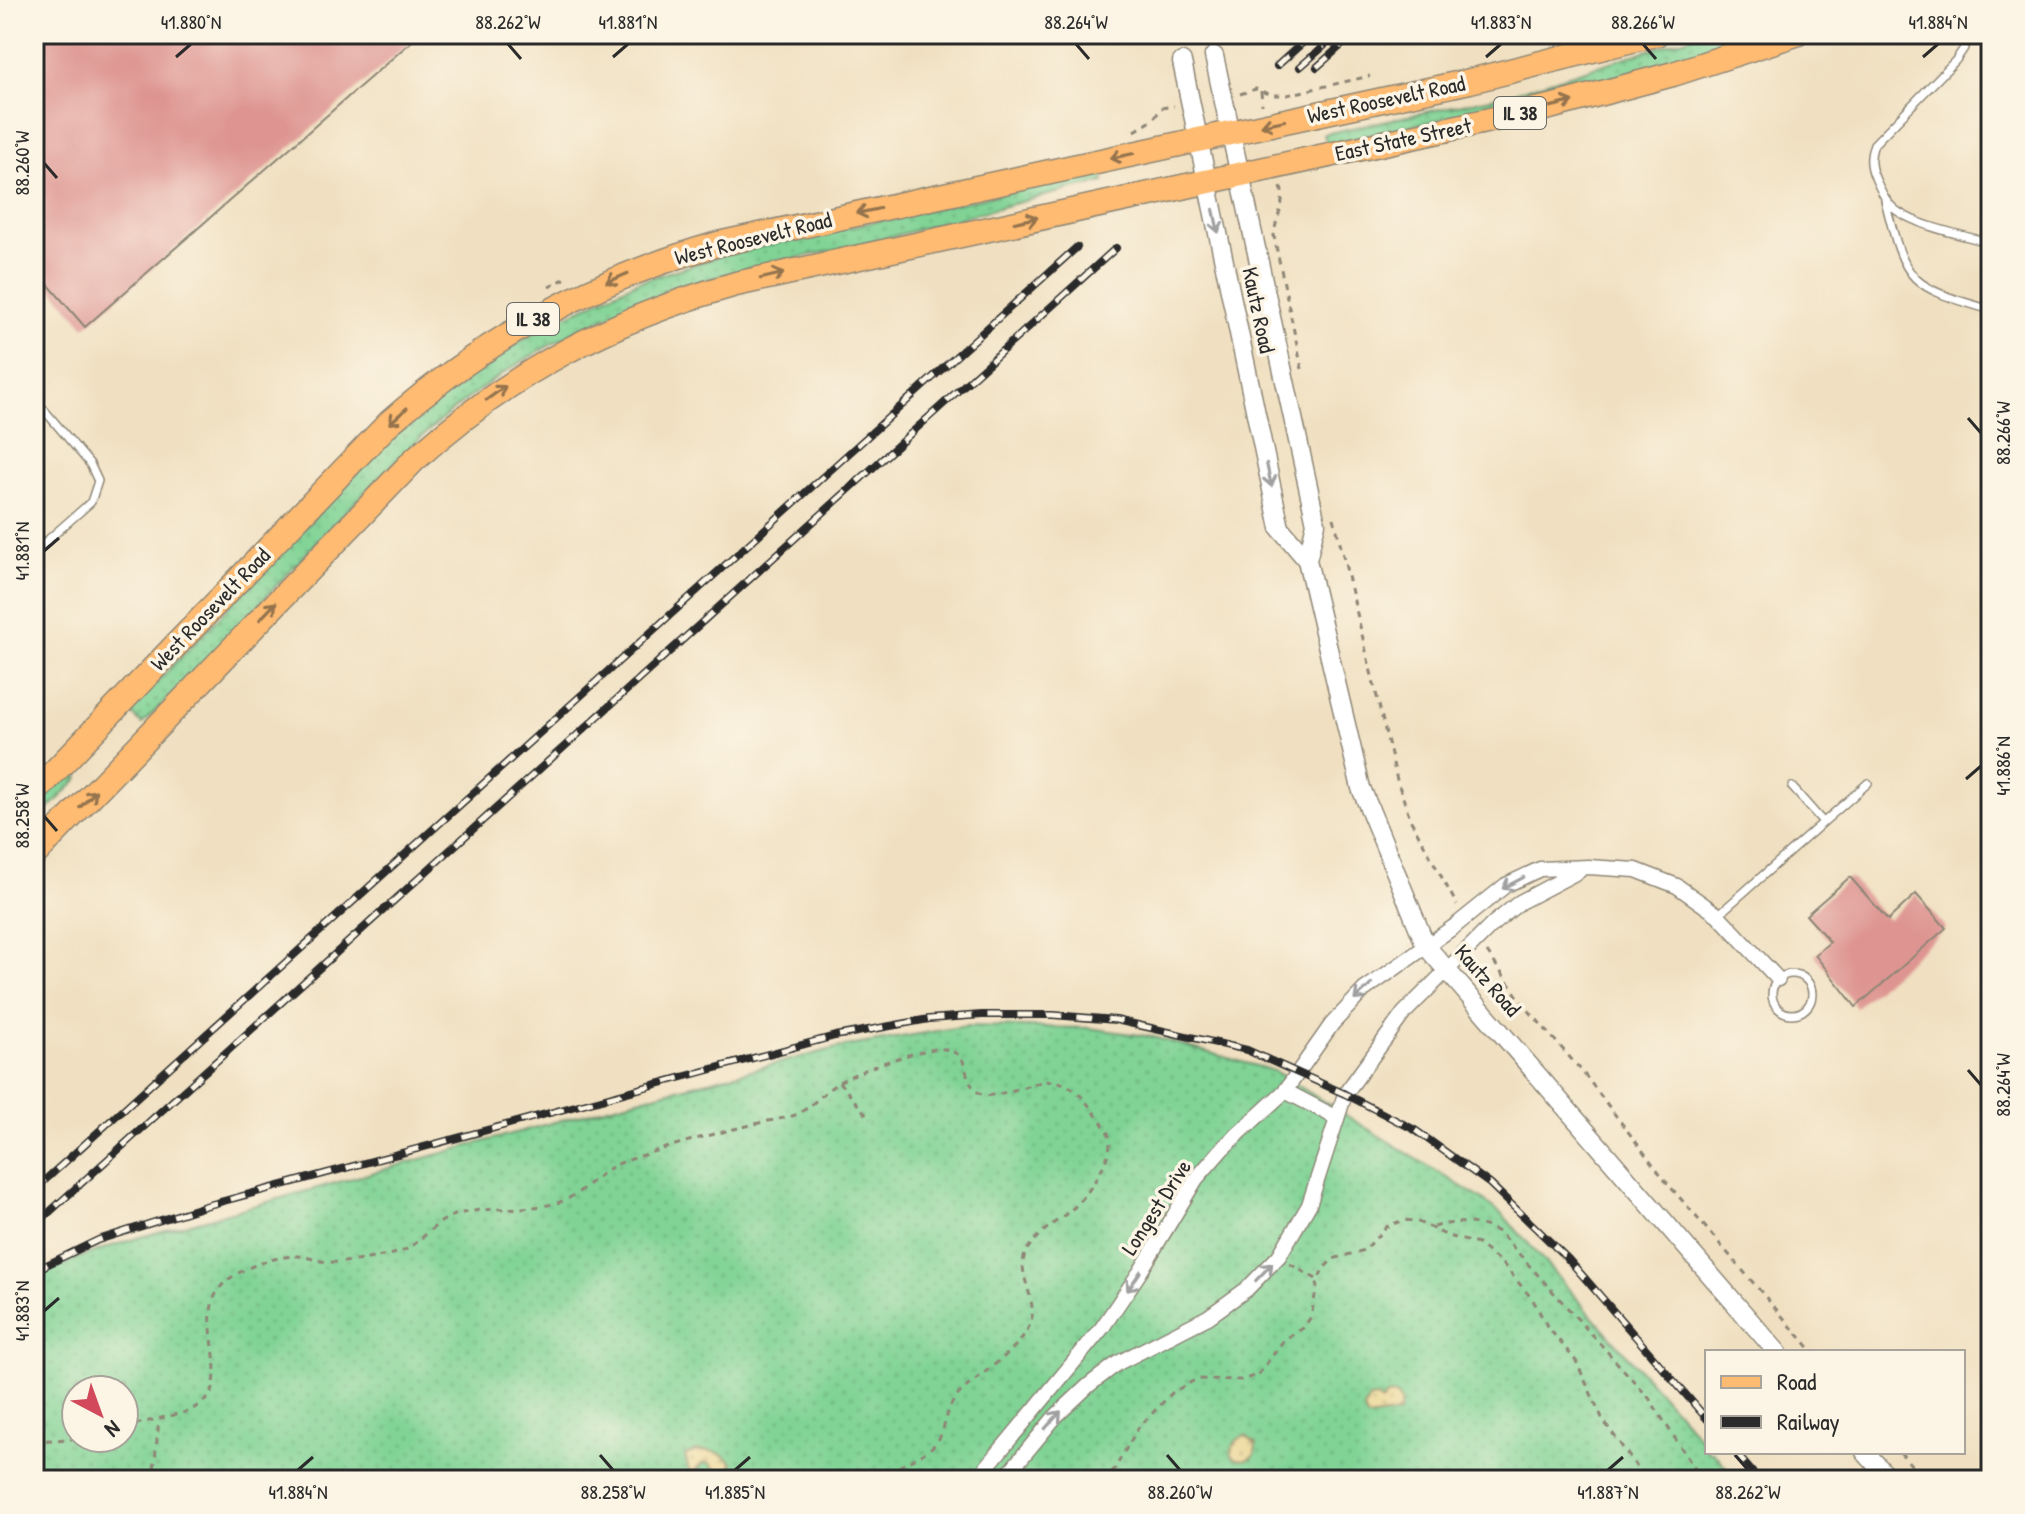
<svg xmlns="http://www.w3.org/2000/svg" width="2025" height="1514" font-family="'Patrick Hand',sans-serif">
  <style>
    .grass { fill: url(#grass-dots); stroke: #567f60; stroke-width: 2; fill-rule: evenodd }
    .sand { fill: url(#sand-dots); stroke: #8c8264; stroke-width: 2 }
    .building { fill: #de9592 }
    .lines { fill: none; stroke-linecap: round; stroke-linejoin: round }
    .service-casing { stroke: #8e8676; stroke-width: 10 }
    .minor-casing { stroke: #8e8676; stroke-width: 17 }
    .tertiary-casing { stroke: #8e8676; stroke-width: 21 }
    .primary-casing { stroke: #8e8676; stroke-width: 27 }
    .path { stroke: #8e8676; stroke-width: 3; stroke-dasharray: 6 6; stroke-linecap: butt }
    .service { stroke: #fff; stroke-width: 7 }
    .minor { stroke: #fff; stroke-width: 14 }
    .tertiary { stroke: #fff; stroke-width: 18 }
    .primary { stroke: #febb71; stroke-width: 24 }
    .rail-casing { stroke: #2b2b2b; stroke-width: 8 }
    .rail { stroke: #fcf5e5; stroke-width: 5; stroke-dasharray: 15; stroke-linecap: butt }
    .oneway { stroke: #94734e }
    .oneway2 { stroke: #a0a0a0 }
    .ticks { fill: none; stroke: #2b2b2b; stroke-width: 3 }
    .labels { text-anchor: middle; stroke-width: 7; stroke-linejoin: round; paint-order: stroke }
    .shield { fill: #fcf5e5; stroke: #6a6863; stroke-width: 2 }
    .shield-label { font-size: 20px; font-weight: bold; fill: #2b2b2b }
    .street-label { font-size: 22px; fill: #2b2b2b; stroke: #fcf5e5 }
    .neatline { fill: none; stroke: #2b2b2b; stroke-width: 3 }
    .ticks-label { font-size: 20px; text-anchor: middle; fill: #2b2b2b }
  </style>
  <defs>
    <pattern id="grass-dots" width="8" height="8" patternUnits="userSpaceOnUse" patternTransform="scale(2)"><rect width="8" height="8" fill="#80d395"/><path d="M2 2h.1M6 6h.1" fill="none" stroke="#6fb581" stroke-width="1.8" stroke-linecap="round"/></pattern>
    <pattern id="sand-dots" width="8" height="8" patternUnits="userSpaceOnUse" patternTransform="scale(2)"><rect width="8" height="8" fill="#eeda9e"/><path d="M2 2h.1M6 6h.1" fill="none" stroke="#cb8" stroke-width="1.8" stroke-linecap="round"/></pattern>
  </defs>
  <rect width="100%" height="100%" fill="#fcf5e5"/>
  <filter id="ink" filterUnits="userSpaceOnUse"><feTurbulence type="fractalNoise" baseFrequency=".0125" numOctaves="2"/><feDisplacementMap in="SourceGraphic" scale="16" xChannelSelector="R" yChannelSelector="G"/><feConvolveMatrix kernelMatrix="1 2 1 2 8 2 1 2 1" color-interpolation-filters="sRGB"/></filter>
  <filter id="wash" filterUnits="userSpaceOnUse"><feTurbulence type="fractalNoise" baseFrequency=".006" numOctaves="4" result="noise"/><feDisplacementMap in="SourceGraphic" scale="32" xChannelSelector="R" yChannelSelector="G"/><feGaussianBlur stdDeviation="1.8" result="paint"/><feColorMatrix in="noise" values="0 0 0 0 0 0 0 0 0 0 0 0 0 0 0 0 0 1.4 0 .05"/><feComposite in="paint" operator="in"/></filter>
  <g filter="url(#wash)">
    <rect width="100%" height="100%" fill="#f0e0c1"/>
    <!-- grass -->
    <g class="grass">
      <polygon points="1700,34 1759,34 1585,86 1327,145 1324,134 1509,94"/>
      <path d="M1102 171 1104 182C1027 198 952 221 875 241 827 253 776 261 728 274 634 299 545 340 467 399 416 438 371 485 327 532 266 596 206 662 142 724L129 711 384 445 458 382 541 328 634 283 724 255Z"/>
      <polygon points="71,770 79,778 34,824 34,809"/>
      <path d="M966 1026 1089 1028 1153 1037 1274 1071 1480 1198 1504 1216 1707 1446V1452H1713L1737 1480H34V1279C68 1260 104 1248 141 1237L623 1103 837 1048ZM76 1390H124V1438H76Z"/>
    </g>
    <!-- sand -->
    <g class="sand">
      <polygon points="1396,1395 1401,1402 1399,1413 1367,1418 1364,1409 1369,1398 1376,1397 1381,1402 1386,1396"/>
      <path d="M1246 1436 1256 1444 1255 1454C1249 1461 1239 1461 1232 1456 1231 1446 1236 1438 1246 1436Z"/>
      <path d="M697 1451C711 1451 722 1451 732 1463L728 1476 723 1479 716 1478 712 1473 713 1466 708 1463 702 1464 694 1472 689 1471 685 1455Z"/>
    </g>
    <g id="blocks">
      <!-- building -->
      <g class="building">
        <polygon points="34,34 420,34 85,327 34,268"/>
        <polygon points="1850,877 1888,920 1916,894 1946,928 1856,1007 1815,955 1830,942 1806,915"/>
      </g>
    </g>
  </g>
  <g filter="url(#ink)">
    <use href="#blocks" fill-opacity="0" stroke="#8e8676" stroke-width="2"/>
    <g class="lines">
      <defs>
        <g id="service">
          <path d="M1965 34 1964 48 1956 60 1874 144C1869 158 1870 167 1876 180 1881 191 1887 204 1897 211 1920 227 1963 235 1991 243"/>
          <path d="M1885 200C1906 285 1909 286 1991 310"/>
          <polyline points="34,398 90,464 98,481 91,502 34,552"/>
          <polyline points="1792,787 1823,822"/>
          <polyline points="1718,915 1868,783"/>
          <circle cx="1792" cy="994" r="20"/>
        </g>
        <g id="minor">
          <polyline points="1285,1091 1337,1118"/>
          <polyline points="976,1480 1102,1328 1140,1272 1196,1179 1223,1148 1285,1091 1332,1024 1364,990 1455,926 1506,885 1540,869 1588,867 1636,870 1677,886 1718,915 1778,979"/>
          <polyline points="1003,1480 1055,1417 1089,1385 1118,1363 1208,1317 1247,1289 1279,1256 1309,1205 1345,1094 1404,1013 1494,923 1520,902 1579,871"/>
        </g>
        <g id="tertiary">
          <polyline points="1214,56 1316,523 1307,560"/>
          <polyline points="1182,62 1280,528 1307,560 1361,788 1426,946 1777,1352"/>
          <polyline points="1865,1452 1890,1480"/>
        </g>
        <g id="primary">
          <path d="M34 793 389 423C486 338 594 279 718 244L1470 81 1656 34"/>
          <path d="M34 855 415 459C512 372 611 319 736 284L1550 107 1673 74 1796 34"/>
        </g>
      </defs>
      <!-- service casing -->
      <use href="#service" class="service-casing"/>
      <!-- minor casing -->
      <use href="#minor" class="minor-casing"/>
      <!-- tertiary casing -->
      <use href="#tertiary" class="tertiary-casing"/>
      <!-- primary casing -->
      <use href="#primary" class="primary-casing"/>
      <!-- path -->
      <g class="path">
        <polyline points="1261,91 1262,105"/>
        <polyline points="1240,94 1256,89 1272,95 1287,95 1370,76"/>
        <polyline points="1135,131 1153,120 1161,108 1174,106"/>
        <path d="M1281 187C1286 205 1275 218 1274 236L1303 374"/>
        <polyline points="549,287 568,277"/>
        <polyline points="1334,518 1397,780 1411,821 1457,905"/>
        <polyline points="1487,952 1523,1004 1581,1070 1668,1184 1813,1352"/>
        <polyline points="839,1082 870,1119"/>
        <path d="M1434 1227C1456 1220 1480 1221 1500 1233L1649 1398 1702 1480"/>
        <polyline points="1290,1264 1318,1280"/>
        <path d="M124 1427 190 1411 210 1397C228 1357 187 1303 235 1275 253 1264 277 1256 298 1256 308 1257 318 1261 328 1262 346 1263 365 1260 382 1256 389 1255 399 1253 405 1250 424 1240 434 1222 455 1215 488 1205 524 1212 557 1203 582 1196 598 1171 623 1162 665 1147 708 1135 751 1125 764 1121 779 1120 792 1116 810 1110 821 1094 836 1084 853 1072 925 1046 944 1049 950 1050 956 1053 961 1056 968 1072 967 1089 985 1096 1040 1090 1056 1057 1096 1115 1102 1123 1110 1132 1110 1142 1111 1160 1086 1198 1072 1209 1057 1222 1038 1232 1027 1250 1014 1271 1038 1298 1031 1321 1023 1349 979 1374 959 1394 944 1409 947 1429 936 1443 922 1459 895 1465 880 1480"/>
        <polyline points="34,1441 87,1438"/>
        <polyline points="1900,1452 1924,1480"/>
        <polyline points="153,1480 159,1420"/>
        <polyline points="1102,1480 1114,1470 1138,1428 1173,1392 1197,1379 1241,1380 1258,1375 1284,1340 1303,1328 1311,1317 1318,1280 1323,1269 1333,1259 1365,1250 1386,1227 1403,1220 1416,1221 1448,1236 1478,1244 1503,1264 1533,1300 1547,1326 1576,1361 1603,1420 1646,1480"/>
      </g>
      <!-- service -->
      <use href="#service" class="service"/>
      <!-- minor -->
      <use href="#minor" class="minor"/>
      <!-- tertiary -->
      <use href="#tertiary" class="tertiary"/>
      <!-- primary -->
      <use href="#primary" class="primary"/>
      <defs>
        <g id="rail">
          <polyline points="1277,66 1312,34"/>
          <polyline points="1300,67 1324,46"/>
          <polyline points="1317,67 1354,34"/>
          <polyline points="34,1190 1077,247"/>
          <polyline points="34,1226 1116,248"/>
          <polyline points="34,1271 98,1240 205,1206 835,1036 929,1019 982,1015 1053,1015 1116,1020 1247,1050 1345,1094 1415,1130 1490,1184 1569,1260 1707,1419"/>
          <polyline points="1735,1452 1759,1480"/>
        </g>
      </defs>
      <!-- rail casing -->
      <use href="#rail" class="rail-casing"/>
      <!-- rail -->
      <use href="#rail" class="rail"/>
    </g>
    <!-- one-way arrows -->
    <defs><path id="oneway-shaft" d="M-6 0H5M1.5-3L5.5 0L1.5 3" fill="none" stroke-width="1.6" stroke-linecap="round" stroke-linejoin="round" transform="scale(2)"/></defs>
    <g class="oneway">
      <use href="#oneway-shaft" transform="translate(1562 104) rotate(-14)"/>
      <use href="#oneway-shaft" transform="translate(1273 123) rotate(168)"/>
      <use href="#oneway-shaft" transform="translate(1122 156) rotate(168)"/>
      <use href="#oneway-shaft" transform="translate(868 211) rotate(168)"/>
      <use href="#oneway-shaft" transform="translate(1026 220) rotate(-12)"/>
      <use href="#oneway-shaft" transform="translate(772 276) rotate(-13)"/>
      <use href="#oneway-shaft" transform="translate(617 278) rotate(157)"/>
      <use href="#oneway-shaft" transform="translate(496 393) rotate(-36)"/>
      <use href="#oneway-shaft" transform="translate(398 416) rotate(138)"/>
      <use href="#oneway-shaft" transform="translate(268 611) rotate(-46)"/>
      <use href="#oneway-shaft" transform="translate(88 799) rotate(-46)"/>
    </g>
    <g class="oneway2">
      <use href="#oneway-shaft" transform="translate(1216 221) rotate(78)"/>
      <use href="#oneway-shaft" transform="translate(1269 475) rotate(78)"/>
      <use href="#oneway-shaft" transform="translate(1513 883) rotate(152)"/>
      <use href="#oneway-shaft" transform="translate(1363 992) rotate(137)"/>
      <use href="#oneway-shaft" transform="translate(1264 1272) rotate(-46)"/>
      <use href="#oneway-shaft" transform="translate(1134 1281) rotate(124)"/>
      <use href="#oneway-shaft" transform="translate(1053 1420) rotate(-48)"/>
    </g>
  </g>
  <!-- ticks -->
  <path class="ticks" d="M508 44 521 59M1076 44 1089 59M1643 44 1656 59M176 57 191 44M613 57 628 44M1486 57 1501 44M1923 57 1938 44M44 163 57 178M1968 418 1981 433M44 551 59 538M1966 779 1981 766M44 816 57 831M1968 1070 1981 1085M44 1311 59 1298M600 1455 613 1470M1167 1455 1180 1470M1735 1455 1748 1470M298 1470 313 1457M735 1470 750 1457M1608 1470 1623 1457"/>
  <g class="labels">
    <!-- shield labels -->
    <g class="shield">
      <rect x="1494" y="97" width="52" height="32" rx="6"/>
      <rect x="507" y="303" width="52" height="32" rx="6"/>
    </g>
    <g class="shield-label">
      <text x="1520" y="120">IL 38</text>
      <text x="533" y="326">IL 38</text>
    </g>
    <!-- street labels -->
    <g class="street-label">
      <text transform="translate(1386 99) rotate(-12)" y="8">West Roosevelt Road</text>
      <text transform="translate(1403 139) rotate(-12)" y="8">East State Street</text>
      <text transform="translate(753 238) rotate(-14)" y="8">West Roosevelt Road</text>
      <text transform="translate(1259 310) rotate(78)" y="8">Kautz Road</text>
      <text transform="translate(210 609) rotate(-46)" y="8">West Roosevelt Road</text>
      <text transform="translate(1488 980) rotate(49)" y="8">Kautz Road</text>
      <text transform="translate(1156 1207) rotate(-57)" y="8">Longest Drive</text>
    </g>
  </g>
  <!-- margin -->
  <rect width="2025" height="1514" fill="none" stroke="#fcf5e5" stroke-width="88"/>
  <!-- legend -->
  <rect x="1705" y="1350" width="260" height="104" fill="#fcf5e5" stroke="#a8a49b" stroke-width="2"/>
  <rect x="1721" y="1376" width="40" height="12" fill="#febb71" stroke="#a8a49b" stroke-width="2"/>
  <text x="1777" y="1390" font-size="24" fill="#2b2b2b">Road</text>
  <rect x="1721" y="1416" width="40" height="12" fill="#2b2b2b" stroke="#a8a49b" stroke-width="2"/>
  <text x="1777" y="1430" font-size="24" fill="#2b2b2b">Railway</text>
  <!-- north arrow -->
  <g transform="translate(100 1414) rotate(139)"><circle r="38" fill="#fcf5e5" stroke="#a8a49b" stroke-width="2"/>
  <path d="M0-6L14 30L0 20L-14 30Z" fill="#d1495b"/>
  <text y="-12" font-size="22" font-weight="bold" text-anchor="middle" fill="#2b2b2b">N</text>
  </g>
  <rect x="44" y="44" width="1937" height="1426" class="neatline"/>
  <g class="ticks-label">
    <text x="191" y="29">41.880°N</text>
    <text x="508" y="29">88.262°W</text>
    <text x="628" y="29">41.881°N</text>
    <text x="1076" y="29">88.264°W</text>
    <text x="1501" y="29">41.883°N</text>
    <text x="1643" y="29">88.266°W</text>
    <text x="1938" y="29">41.884°N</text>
    <text transform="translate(22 163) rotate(-90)" y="7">88.260°W</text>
    <text transform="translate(2003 433) rotate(-90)" y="7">88.266°W</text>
    <text transform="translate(22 551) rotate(-90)" y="7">41.881°N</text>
    <text transform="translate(2003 766) rotate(-90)" y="7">41.886°N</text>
    <text transform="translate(22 816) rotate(-90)" y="7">88.258°W</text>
    <text transform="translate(2003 1085) rotate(-90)" y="7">88.264°W</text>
    <text transform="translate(22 1311) rotate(-90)" y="7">41.883°N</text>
    <text x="298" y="1499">41.884°N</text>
    <text x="613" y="1499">88.258°W</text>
    <text x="735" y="1499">41.885°N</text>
    <text x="1180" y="1499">88.260°W</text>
    <text x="1608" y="1499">41.887°N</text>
    <text x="1748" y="1499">88.262°W</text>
  </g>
</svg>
